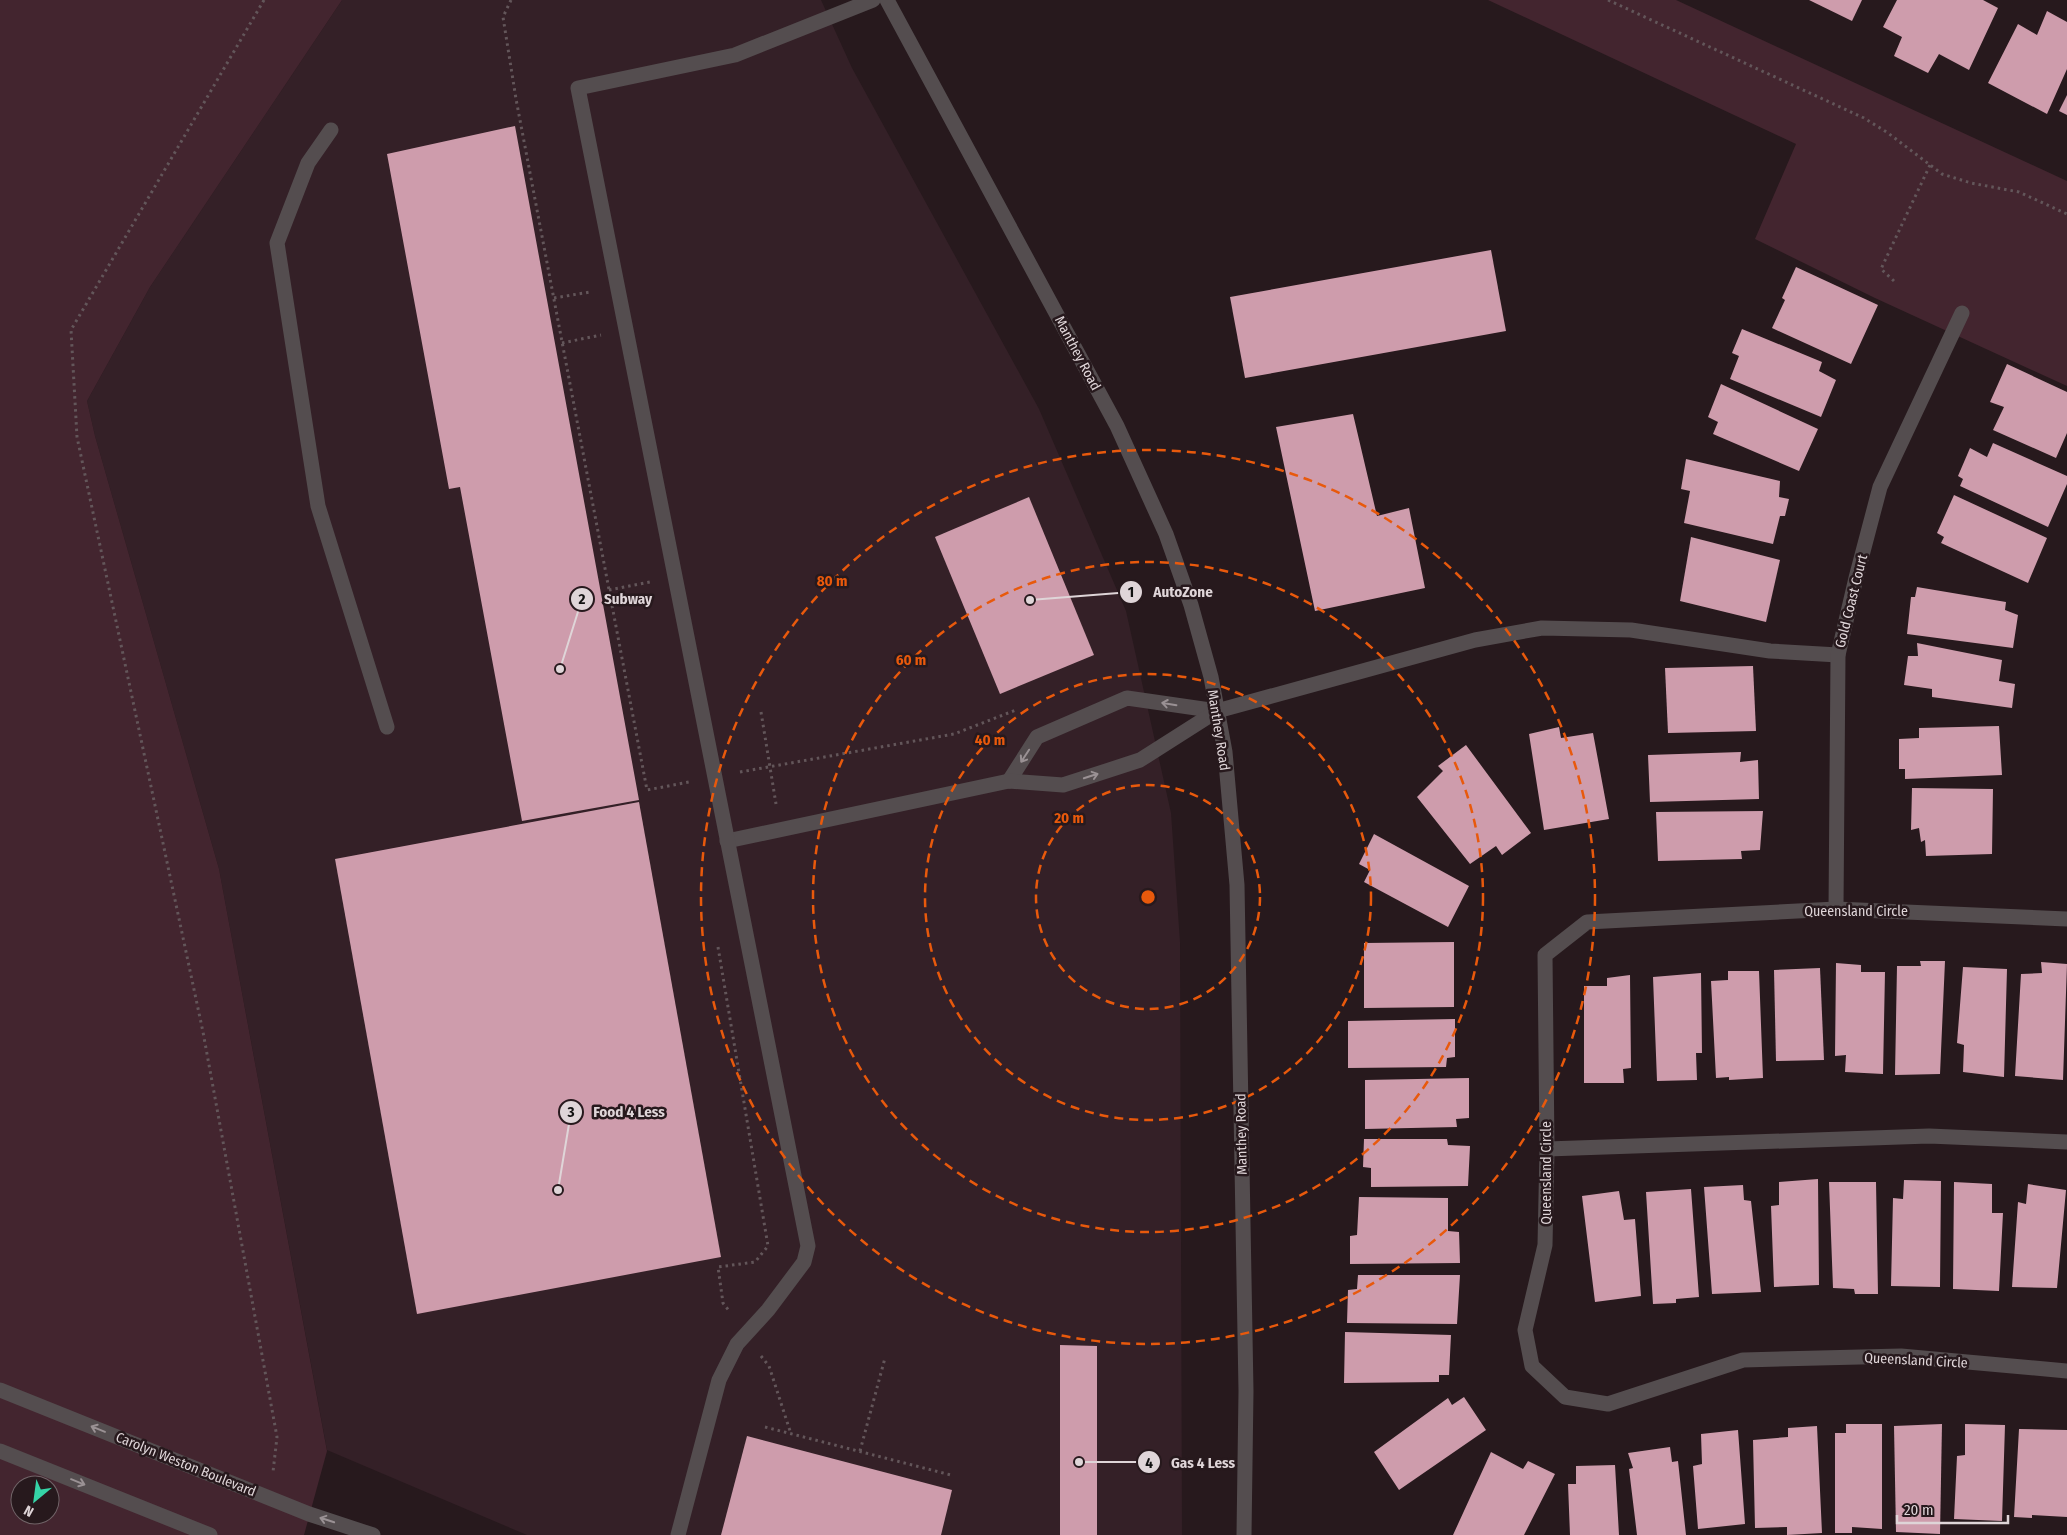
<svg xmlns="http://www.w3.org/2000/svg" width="2067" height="1535" font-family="'Fira Sans Condensed',sans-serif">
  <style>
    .built { fill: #342027 }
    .green { fill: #43252f; fill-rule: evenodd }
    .building { fill: #ce9cac }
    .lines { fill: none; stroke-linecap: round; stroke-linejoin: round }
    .path { stroke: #63565a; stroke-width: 3; stroke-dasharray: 2.5 4; stroke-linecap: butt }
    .minor { stroke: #544d4f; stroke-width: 15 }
    .oneway { stroke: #9a9194 }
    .ring { fill: none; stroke: #e8590c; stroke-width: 2.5; stroke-dasharray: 9 6 }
    .labels { text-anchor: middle; stroke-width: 5; stroke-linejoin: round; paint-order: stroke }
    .street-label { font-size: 14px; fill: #dfd5d8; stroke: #27191d }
    .centre { fill: #e8590c; stroke: #27191d; stroke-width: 2.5 }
    .ring-label { font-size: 15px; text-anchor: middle; font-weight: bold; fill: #e8590c; stroke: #27191d; stroke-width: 5; stroke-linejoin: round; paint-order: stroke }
    .leader { fill: none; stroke: #dfd5d8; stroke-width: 2 }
    .callout-dot { fill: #dfd5d8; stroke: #27191d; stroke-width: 2 }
    .mark-label { font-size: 15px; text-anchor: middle; font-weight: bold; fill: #111 }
    .callout-label { font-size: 15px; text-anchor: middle; font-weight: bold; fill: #dfd5d8; stroke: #27191d; stroke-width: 5; stroke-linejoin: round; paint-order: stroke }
  </style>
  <rect width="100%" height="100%" fill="#27191d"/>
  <!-- built -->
  <polygon class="built" points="342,0 821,0 852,68 1039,409 1126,611 1171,813 1180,942 1182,1535 527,1535 327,1450 219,869 95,436 87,401 150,287"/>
  <!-- green -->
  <g class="green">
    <path d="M0 0H342L150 287 87 401 95 436 219 869 327 1451 304 1535H0ZM20 1485H50V1515H20Z"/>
    <polygon points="1488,0 1676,0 2067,181 2067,386 1875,298 1755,239 1796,144"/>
  </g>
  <!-- building -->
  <g class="building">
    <polygon points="1809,0 1862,0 1852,21"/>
    <polygon points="1897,0 1983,0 1998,8 1969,70 1939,54 1928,73 1894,56 1902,37 1883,27"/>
    <polygon points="2047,11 2067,22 2067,69 2047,114 1988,83 2018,24 2037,35"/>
    <polygon points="2067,95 2067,115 2059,111"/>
    <polygon points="515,126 639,800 522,821 460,487 449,489 387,154"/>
    <polygon points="1491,250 1506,331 1245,378 1230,297"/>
    <polygon points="1796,267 1878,305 1851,364 1772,328 1785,300 1782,298"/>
    <polygon points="1742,329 1822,362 1819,371 1836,380 1821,417 1730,379 1739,356 1732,353"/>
    <polygon points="2007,364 2067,392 2067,433 2056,458 1993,430 2004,407 1990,402"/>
    <polygon points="1721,384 1818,429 1799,471 1713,434 1718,422 1708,417"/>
    <polygon points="1353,414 1377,516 1409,508 1425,588 1315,611 1276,427"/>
    <polygon points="1993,443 2067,476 2067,484 2048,527 1960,486 1963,479 1958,476 1970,448 1987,457"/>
    <polygon points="1686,459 1780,481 1779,497 1789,499 1785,516 1780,516 1773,544 1684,523 1690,491 1681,489"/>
    <polygon points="1954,495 2047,538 2028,583 1941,543 1944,537 1937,533"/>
    <polygon points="1029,497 1094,655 1000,694 935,537"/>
    <polygon points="1691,537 1780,560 1766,622 1680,601"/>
    <polygon points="1917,587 2006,602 2005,610 2018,615 2013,648 1907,634 1911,597 1915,597"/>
    <polygon points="1917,643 2002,660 1999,681 2015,684 2012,708 1932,697 1932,689 1904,685 1908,656 1918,656"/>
    <polygon points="1753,666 1756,731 1668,733 1665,668"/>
    <polygon points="1999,726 2002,775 1905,779 1905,769 1899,769 1899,739 1919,738 1919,728"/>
    <polygon points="1559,727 1561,738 1593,733 1609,819 1544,830 1529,734"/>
    <polygon points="1466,745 1531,833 1502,855 1496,846 1470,864 1417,797 1443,771 1438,766"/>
    <polygon points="1741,752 1740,762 1758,760 1759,799 1650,802 1648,755"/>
    <polygon points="1912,788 1993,789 1992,854 1926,856 1925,840 1921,842 1919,828 1911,830"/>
    <polygon points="639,802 721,1257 417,1314 335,859"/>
    <polygon points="1763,811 1760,850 1741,851 1742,859 1658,861 1656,812"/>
    <polygon points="1374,834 1469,886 1448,927 1364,882 1370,870 1359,864"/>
    <polygon points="1454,942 1454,1007 1364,1008 1364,943"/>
    <polygon points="1920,961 1945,961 1940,1074 1895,1075 1897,966 1921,966"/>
    <polygon points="2041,962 2067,964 2063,1080 2015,1076 2021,974 2042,973"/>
    <polygon points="1836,963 1861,965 1861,972 1885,972 1883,1074 1845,1072 1846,1055 1835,1056"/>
    <polygon points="1963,967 2007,969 2004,1077 1963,1072 1964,1045 1957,1043"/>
    <polygon points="1820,968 1824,1060 1776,1061 1774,970"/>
    <polygon points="1728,971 1759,971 1763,1078 1729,1080 1729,1077 1716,1078 1711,981 1728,980"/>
    <polygon points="1701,973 1702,1053 1696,1053 1697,1080 1657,1081 1653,977"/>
    <polygon points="1630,975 1631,1068 1623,1069 1624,1083 1584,1083 1584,986 1607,986 1607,978"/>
    <polygon points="1455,1019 1455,1057 1447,1058 1446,1067 1348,1068 1348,1021"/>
    <polygon points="1469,1078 1469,1118 1456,1119 1457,1127 1365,1129 1365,1080"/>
    <polygon points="1364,1139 1447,1139 1448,1145 1470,1146 1468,1186 1371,1187 1371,1168 1363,1167"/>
    <polygon points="1818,1179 1819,1285 1774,1287 1771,1206 1779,1205 1779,1182"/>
    <polygon points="1904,1180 1941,1181 1940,1287 1891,1286 1893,1198 1903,1199"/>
    <polygon points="1829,1182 1876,1182 1878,1294 1855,1294 1854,1289 1833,1288"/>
    <polygon points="1954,1182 1992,1184 1992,1213 2003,1213 1999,1291 1953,1289"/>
    <polygon points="2028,1184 2066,1190 2057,1288 2012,1287 2018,1202 2026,1204"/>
    <polygon points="1743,1185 1744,1200 1751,1201 1761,1292 1712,1294 1704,1187"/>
    <polygon points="1691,1189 1699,1297 1676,1299 1676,1303 1653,1304 1646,1192"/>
    <polygon points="1619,1191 1624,1220 1635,1219 1641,1296 1595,1302 1582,1196"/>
    <polygon points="1359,1197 1448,1198 1448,1231 1459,1232 1460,1263 1350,1264 1350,1236 1357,1235"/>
    <polygon points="1358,1275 1460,1275 1457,1324 1347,1323 1348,1290 1357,1289"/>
    <polygon points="1345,1332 1451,1335 1449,1375 1439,1375 1439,1382 1344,1383"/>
    <polygon points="1060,1345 1097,1346 1097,1535 1060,1535"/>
    <polygon points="1464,1397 1486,1430 1399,1490 1374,1452 1448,1398 1452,1405"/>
    <polygon points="1846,1424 1882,1424 1882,1529 1852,1527 1852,1533 1835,1533 1835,1433 1846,1433"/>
    <polygon points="1942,1424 1940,1534 1896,1532 1894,1426"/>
    <polygon points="1965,1424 2005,1425 2002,1521 1954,1519 1957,1456 1965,1455"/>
    <polygon points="1817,1426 1822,1533 1787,1535 1787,1527 1755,1528 1753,1440 1788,1437 1788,1428"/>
    <polygon points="2019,1429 2067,1430 2067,1517 2032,1515 2032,1518 2014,1517"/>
    <polygon points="1738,1430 1745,1524 1698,1529 1693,1466 1702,1464 1701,1434"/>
    <polygon points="747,1436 952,1490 941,1535 721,1535"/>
    <polygon points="1670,1447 1672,1462 1678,1461 1686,1535 1637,1535 1629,1469 1633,1468 1628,1453"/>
    <polygon points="1491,1452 1523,1469 1528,1461 1555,1474 1524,1535 1453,1535"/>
    <polygon points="1615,1465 1619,1535 1570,1535 1568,1484 1576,1484 1576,1466"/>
  </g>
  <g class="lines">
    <!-- path -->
    <g class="path">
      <polyline points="264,0 71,330 77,437 203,1032 277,1437 273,1472"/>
      <polyline points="511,0 503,17 516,99 647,790 689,782"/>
      <polyline points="1608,0 1864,118 1888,133 1942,174 1971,183 2019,192 2067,214"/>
      <polyline points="1894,281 1881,269 1930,165"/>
      <polyline points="554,298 590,292"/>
      <polyline points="562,343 601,335"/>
      <polyline points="609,590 650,582"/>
      <polyline points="761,712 776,804"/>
      <polyline points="740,772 954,734 1016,710"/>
      <polyline points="718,947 768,1246 755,1262 718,1267 723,1303 730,1312"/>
      <polyline points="761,1356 769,1366 791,1434"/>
      <polyline points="765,1427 951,1475"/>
      <polyline points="860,1451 885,1358"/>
    </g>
    <!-- minor -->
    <g class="minor">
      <polyline points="887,0 1117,426 1166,534 1191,605 1211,677 1225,752 1237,885 1246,1391 1244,1535"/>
      <polyline points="331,130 308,163 277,243 318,506 387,727"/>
      <polyline points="1009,781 1037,737 1127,698 1217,711"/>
      <polyline points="727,841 1009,781 1063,785 1140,760 1217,711 1475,640 1542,628 1631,630 1770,651 1838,655"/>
      <polyline points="1836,909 1838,655 1856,578 1880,487 1962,313"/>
      <polyline points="2067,919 1836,909 1587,922 1545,955 1547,1149 1545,1245 1525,1330 1532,1366 1565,1397 1608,1404 1743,1360 1901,1356 2067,1371"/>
      <polyline points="1547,1149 1929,1136 2067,1142"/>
      <polyline points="0,1390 309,1514 373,1535"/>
      <polyline points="0,1451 210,1535"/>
      <polyline points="678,1535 719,1380 737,1344 768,1310 804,1262 808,1246 578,88 735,55 873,0"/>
    </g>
  </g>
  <!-- one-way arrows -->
  <defs><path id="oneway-shaft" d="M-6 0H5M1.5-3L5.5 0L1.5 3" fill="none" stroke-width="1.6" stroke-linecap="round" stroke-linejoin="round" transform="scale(1.25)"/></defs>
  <g class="oneway">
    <use href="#oneway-shaft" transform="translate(1169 704) rotate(-171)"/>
    <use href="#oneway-shaft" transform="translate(1025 756) rotate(123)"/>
    <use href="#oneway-shaft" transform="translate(1091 776) rotate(-18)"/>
    <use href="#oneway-shaft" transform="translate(98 1429) rotate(-158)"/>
    <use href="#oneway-shaft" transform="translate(78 1482) rotate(22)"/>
    <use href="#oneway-shaft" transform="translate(327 1520) rotate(-162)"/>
  </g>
  <!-- distance rings -->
  <g class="ring">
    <circle cx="1148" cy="897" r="112"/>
    <circle cx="1148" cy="897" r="223"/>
    <circle cx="1148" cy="897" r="335"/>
    <circle cx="1148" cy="897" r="447"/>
  </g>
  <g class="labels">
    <!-- street labels -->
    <g class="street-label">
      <text transform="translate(1078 353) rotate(62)" y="5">Manthey Road</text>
      <text transform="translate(1851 601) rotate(-76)" y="5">Gold Coast Court</text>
      <text transform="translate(1219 730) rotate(81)" y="5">Manthey Road</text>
      <text x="1856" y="916">Queensland Circle</text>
      <text transform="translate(1241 1134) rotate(-91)" y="5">Manthey Road</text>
      <text transform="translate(1546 1173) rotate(-90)" y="5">Queensland Circle</text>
      <text transform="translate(1916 1360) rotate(3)" y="5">Queensland Circle</text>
      <text transform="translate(186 1464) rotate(22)" y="5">Carolyn Weston Boulevard</text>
    </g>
  </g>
  <circle cx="1148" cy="897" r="8" class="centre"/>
  <g class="ring-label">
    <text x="832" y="586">80 m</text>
    <text x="911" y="665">60 m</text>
    <text x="990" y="745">40 m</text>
    <text x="1069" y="823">20 m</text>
  </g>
  <!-- callouts -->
  <path class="leader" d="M1030 600L1131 592M560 669L582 599M558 1190L571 1112M1079 1462L1149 1462"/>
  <g class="callout-dot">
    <circle cx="1030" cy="600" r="5"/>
    <circle cx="560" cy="669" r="5"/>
    <circle cx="558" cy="1190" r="5"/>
    <circle cx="1079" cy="1462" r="5"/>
    <circle cx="1131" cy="592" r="12"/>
    <circle cx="582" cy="599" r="12"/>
    <circle cx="571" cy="1112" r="12"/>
    <circle cx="1149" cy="1462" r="12"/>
  </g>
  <g class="mark-label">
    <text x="1131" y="597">1</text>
    <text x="582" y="604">2</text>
    <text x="571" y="1117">3</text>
    <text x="1149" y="1468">4</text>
  </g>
  <g class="callout-label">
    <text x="1183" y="597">AutoZone</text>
    <text x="628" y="604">Subway</text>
    <text x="629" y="1117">Food 4 Less</text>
    <text x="1203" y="1468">Gas 4 Less</text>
  </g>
  <!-- north arrow -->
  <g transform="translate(35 1500) rotate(209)"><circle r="24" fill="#27191d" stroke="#716468"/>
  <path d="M0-4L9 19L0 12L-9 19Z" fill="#35d4a7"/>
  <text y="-8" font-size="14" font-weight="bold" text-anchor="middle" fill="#dfd5d8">N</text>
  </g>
  <!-- scale -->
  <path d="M1897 1515v8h111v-8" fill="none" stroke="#dfd5d8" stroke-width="2.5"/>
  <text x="1904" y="1515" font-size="15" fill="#dfd5d8" stroke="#27191d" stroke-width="4" paint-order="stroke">20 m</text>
</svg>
